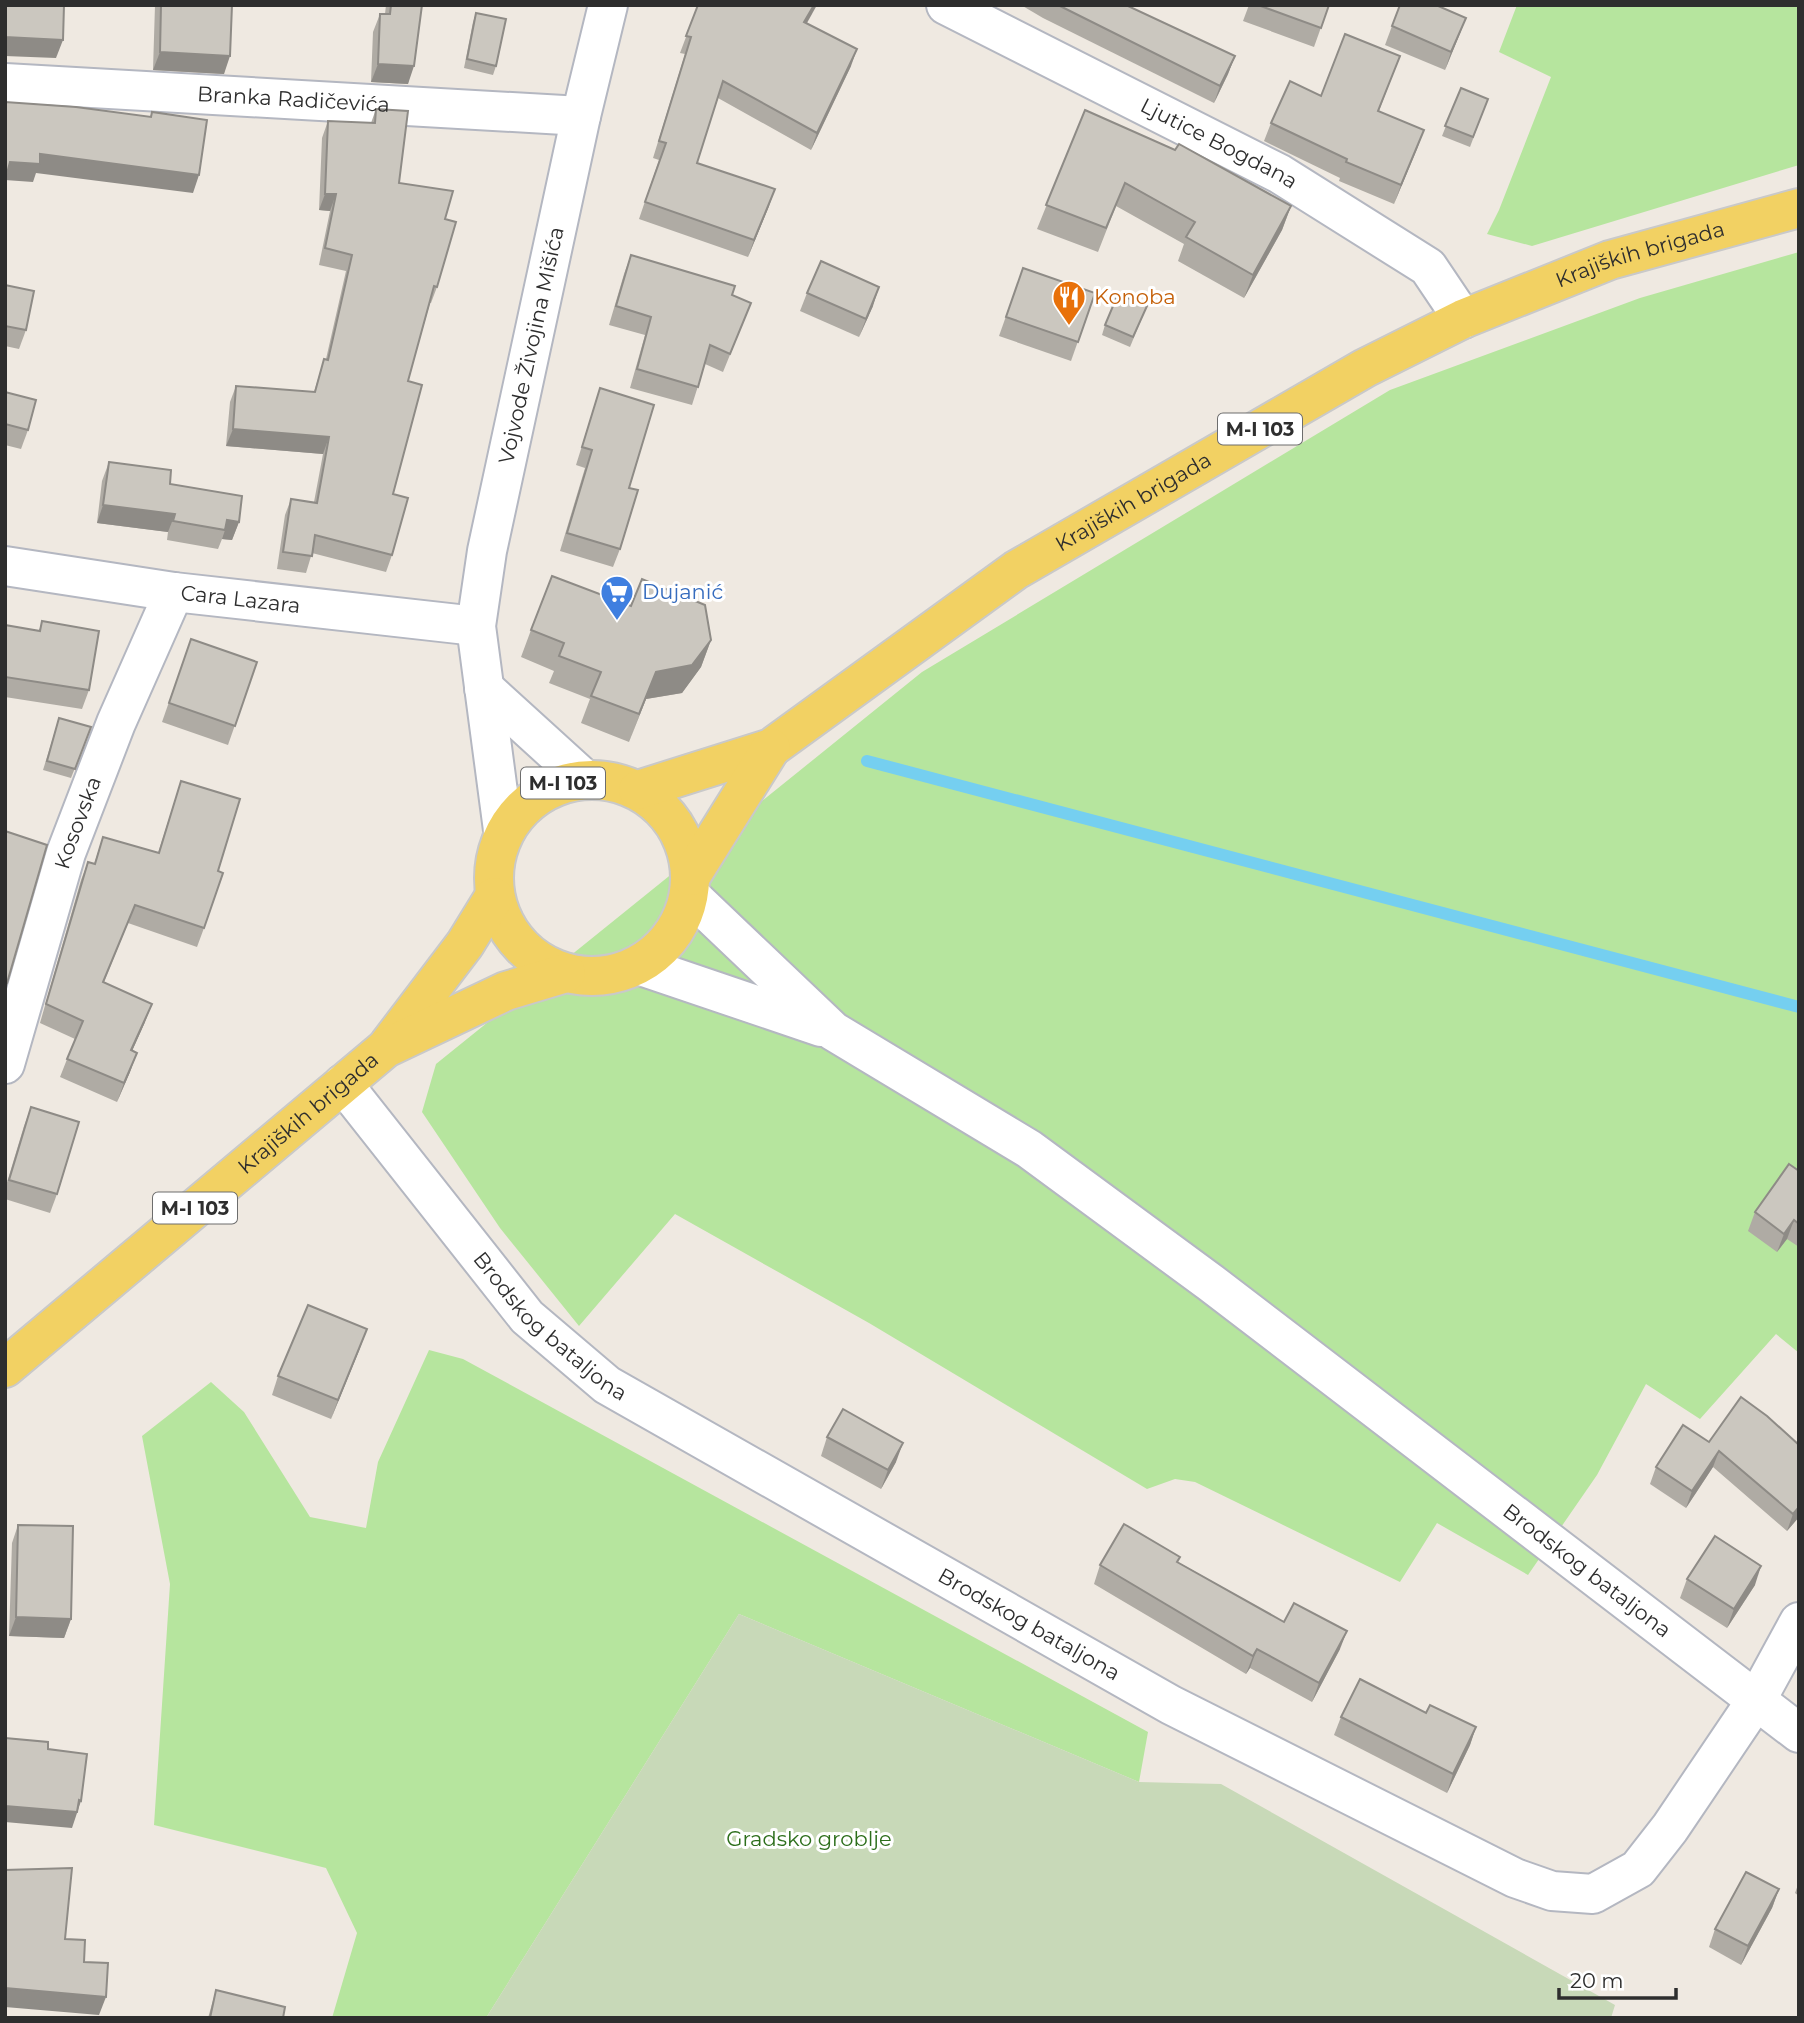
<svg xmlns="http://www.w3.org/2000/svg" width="1804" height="2023" font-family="Montserrat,sans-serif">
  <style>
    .green { fill: #b6e59e }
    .cemetery { fill: #c8d9b8 }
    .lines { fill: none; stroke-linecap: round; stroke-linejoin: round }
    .stream { stroke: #75cff0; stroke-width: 12 }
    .minor-casing { stroke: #b4b7c1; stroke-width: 42 }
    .major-casing { stroke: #c9c9c9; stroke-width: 42 }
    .minor { stroke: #fff; stroke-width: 38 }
    .major { stroke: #f2d163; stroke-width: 38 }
    .wall { fill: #afaba4 }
    .shaded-wall { fill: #8e8b86 }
    .building { fill: #cbc7bf; stroke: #8e8b86; stroke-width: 2 }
    .labels { text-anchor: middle; stroke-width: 6; stroke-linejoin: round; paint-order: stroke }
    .shield { fill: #fff; stroke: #6d6d6d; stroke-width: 2 }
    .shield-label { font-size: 19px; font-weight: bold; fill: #2e2e2e }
    .street-label { font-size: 21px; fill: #2e2e2e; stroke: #fff }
    .food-label { font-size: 21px; fill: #c56008; stroke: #fff; text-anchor: start }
    .shop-label { font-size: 21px; fill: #366cbe; stroke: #fff; text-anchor: start }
    .park-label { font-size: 21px; fill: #2c6e1b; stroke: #fff }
  </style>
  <rect width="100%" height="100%" fill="#efe9e1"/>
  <!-- green -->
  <g class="green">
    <polygon points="1517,5 1799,5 1799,165 1532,246 1487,234 1499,210 1551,77 1499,52"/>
    <polygon points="1799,252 1799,1353 1776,1334 1700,1419 1646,1384 1597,1475 1528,1575 1437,1523 1400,1582 1195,1482 1175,1479 1147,1489 869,1323 675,1214 579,1326 500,1228 422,1112 436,1064 922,672 1390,390 1640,298"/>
    <polygon points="429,1350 463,1359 1148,1732 1139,1782 739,1614 486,2018 332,2018 357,1933 326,1868 154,1825 170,1584 142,1436 211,1382 244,1412 310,1517 366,1528 378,1462"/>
  </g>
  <!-- cemetery -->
  <polygon class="cemetery" points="739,1614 1139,1782 1221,1784 1615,2005 1611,2018 486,2018"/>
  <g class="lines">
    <!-- stream -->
    <polyline class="stream" points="867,761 1799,1007"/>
    <defs>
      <g id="minor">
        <path id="s1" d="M946 5 1280 174 1428 267 1463 319"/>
        <path id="s2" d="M5 83 581 116"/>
        <path id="s3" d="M5 566 174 592 476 626"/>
        <polyline points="484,688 584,779"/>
        <path id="s4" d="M503 830 476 626 487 551 581 116 608 5"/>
        <path id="s5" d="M689 894 833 1031 1029 1149 1211 1283 1799 1733"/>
        <polyline points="638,965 821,1027"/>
        <path id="s6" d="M5 1064 66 853 116 723 174 592"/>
        <path id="s7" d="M343 1084 527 1317 607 1385 1171 1705 1515 1878 1552 1891 1593 1894 1638 1869 1670 1828 1757 1699 1799 1622"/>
      </g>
      <g id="major">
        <circle cx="592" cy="878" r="98"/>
        <path id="s8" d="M638 790 771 748 1016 570 1365 368 1463 319 1610 260 1799 208"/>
        <polyline points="691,876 771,748"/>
        <polyline points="389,1044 465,944 494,897"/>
        <path id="s9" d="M5 1368 386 1048 506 991 566 973"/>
      </g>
    </defs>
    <!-- minor casing -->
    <use href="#minor" class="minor-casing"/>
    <!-- major casing -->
    <use href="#major" class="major-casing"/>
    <!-- minor -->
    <use href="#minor" class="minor"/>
    <!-- major -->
    <use href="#major" class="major"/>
  </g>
  <!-- wall -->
  <g class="wall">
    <polygon points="155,5 232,5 224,74 153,70"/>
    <polygon points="386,5 422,5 408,84 371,82 373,32 380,14 385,14"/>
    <polygon points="698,5 807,24 851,66 811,150 718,98 697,163 769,206 748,257 639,219 659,160 653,158 685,54 680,53"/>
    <polygon points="1021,5 1126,5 1235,56 1228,74 1214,103 1043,18"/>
    <polygon points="1249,5 1329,5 1314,47 1243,21"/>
    <polygon points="476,13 496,66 493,75 464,68 473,22"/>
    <polygon points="1466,18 1445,70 1385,45 1392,26"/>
    <polygon points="1400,56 1379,111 1424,130 1394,204 1339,181 1340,178 1264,141 1271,123"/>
    <polygon points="1461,88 1488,99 1470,147 1442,136"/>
    <polygon points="376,109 399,183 445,219 437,287 431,303 430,303 408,381 393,494 392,555 386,572 312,553 306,573 277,569 285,515 291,499 314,502 323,454 226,446 230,402 236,386 314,392 324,359 326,359 346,271 319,265 330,211 319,210 322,138 328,121 371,123"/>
    <polygon points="1085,110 1291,206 1282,230 1244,298 1178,261 1184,244 1116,206 1098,252 1037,229"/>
    <polygon points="631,255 751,303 723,372 705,364 692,405 630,388 645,335 609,325 624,274"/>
    <polygon points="1023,268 1095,293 1071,361 999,336"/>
    <polygon points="5,285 26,330 19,349 5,346"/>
    <polygon points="807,293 873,306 859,337 800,311"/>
    <polygon points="1147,306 1130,347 1102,335 1105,325"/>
    <polygon points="600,388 629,488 620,549 613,567 560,551 585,468 576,465"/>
    <polygon points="5,392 28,430 21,449 5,445"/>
    <polygon points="109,462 170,484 239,522 232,540 222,539 218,549 167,540 168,532 97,523 102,481"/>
    <polygon points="42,621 89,690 82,709 5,697 5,625 39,631"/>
    <polygon points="531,630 711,640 701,667 682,693 646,699 629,742 581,723 590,699 549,683 554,671 521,657"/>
    <polygon points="191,639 257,662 228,745 162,722"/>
    <polygon points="59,718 91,727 71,778 43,770"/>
    <polygon points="181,781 218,871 204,928 197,947 128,923 104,982 145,1022 132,1051 130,1072 117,1102 60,1077 75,1039 40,1023 81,880 88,862 94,864 103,837 158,853"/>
    <polygon points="31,1107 57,1194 50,1213 5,1199 5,1189 24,1126"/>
    <polygon points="1799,1171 1799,1247 1787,1239 1777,1252 1748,1231 1755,1212"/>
    <polygon points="360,1348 331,1419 272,1395 278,1376"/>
    <polygon points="827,1437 896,1462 881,1489 821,1456"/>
    <polygon points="1709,1442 1799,1445 1799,1517 1787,1531 1713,1467 1686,1508 1650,1484 1656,1467"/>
    <polygon points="18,1525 71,1619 64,1638 9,1636 12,1543"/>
    <polygon points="1178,1562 1284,1622 1340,1649 1312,1702 1250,1668 1246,1674 1094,1584 1100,1565"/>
    <polygon points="1687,1579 1755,1585 1727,1628 1680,1598"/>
    <polygon points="1426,1713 1476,1727 1470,1745 1447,1793 1334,1735 1341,1717"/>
    <polygon points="1799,1882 1799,1896 1795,1893"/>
    <polygon points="1779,1889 1772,1908 1741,1965 1709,1947 1715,1929"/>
    <polygon points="216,1990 283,2018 208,2018"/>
  </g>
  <!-- shaded-wall -->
  <g class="shaded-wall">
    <polygon points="814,5 817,5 798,39 804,22"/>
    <polygon points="1466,18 1459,36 1445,70 1451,52"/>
    <polygon points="5,37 63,40 56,58 5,56"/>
    <polygon points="857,49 851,66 811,150 817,133"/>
    <polygon points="160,52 230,56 224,74 153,70"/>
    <polygon points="1235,56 1228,74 1214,103 1220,86"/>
    <polygon points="378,64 414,66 408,84 371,82"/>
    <polygon points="1424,130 1417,149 1394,204 1401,185"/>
    <polygon points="40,154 199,175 193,193 36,173 33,182 5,180 10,162"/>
    <polygon points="775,189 769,206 748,257 754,240"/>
    <polygon points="325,194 336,194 330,211 319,210"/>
    <polygon points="1291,206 1282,230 1244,298 1253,275"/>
    <polygon points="879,287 873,306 859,337 866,319"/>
    <polygon points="233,429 329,437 323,454 226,446"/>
    <polygon points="103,505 175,514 168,532 97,523"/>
    <polygon points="227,520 239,522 232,540 222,539 225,530"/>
    <polygon points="711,640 701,667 682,693 646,699 629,742 656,672"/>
    <polygon points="152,1004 145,1022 124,1069 131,1050"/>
    <polygon points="137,1053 130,1072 117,1102 124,1083"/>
    <polygon points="1794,1220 1787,1239 1777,1252 1784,1234"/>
    <polygon points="367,1329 360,1348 331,1419 338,1400"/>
    <polygon points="903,1443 896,1462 881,1489 888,1470"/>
    <polygon points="1719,1451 1713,1467 1686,1508 1692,1491"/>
    <polygon points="1799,1507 1799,1517 1787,1531 1793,1514"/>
    <polygon points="1761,1566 1755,1585 1727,1628 1734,1609"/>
    <polygon points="16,1617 71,1619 64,1638 9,1636"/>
    <polygon points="1347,1631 1340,1649 1312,1702 1319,1683"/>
    <polygon points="1257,1649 1250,1668 1246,1674 1253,1656"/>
    <polygon points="1476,1727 1470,1745 1447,1793 1453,1774"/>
    <polygon points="79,1800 81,1801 72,1828 5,1822 5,1806"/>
    <polygon points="1779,1889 1772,1908 1741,1965 1748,1946"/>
    <polygon points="5,1988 106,1997 99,2015 5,2007"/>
  </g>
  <!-- building -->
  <g class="building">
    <polygon points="5,5 64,5 63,40 5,37"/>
    <polygon points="161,5 232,5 230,56 160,52"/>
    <polygon points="391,5 422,5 414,66 378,64 380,14 390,14"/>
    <polygon points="698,5 814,5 804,22 857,49 817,133 723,81 697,163 775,189 754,240 645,202 666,143 659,141 691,37 686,36"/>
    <polygon points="1058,5 1126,5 1235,56 1220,86"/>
    <polygon points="1258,5 1329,5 1321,28"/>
    <polygon points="1400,5 1436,5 1466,18 1451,52 1392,26"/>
    <polygon points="476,13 506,19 496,66 467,59"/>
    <polygon points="1345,34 1400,56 1378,111 1424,130 1401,185 1346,162 1347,159 1271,123 1290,81 1321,96"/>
    <polygon points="1461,88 1488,99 1473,137 1445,126"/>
    <polygon points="5,102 76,107 151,117 152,112 207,120 199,175 40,154 40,164 10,162 5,181"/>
    <polygon points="376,109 408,111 399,183 453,191 445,219 456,222 437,287 434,286 408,381 422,385 393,494 408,498 392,555 315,535 312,556 283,552 291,499 317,503 329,437 233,429 236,386 315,392 324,359 328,360 352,255 325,248 336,194 325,194 328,121 375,123"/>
    <polygon points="1085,110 1175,150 1179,144 1291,206 1253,275 1186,237 1195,222 1125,183 1106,228 1046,205"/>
    <polygon points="631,255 735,286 732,295 751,303 730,354 710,345 698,387 637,369 651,317 616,306"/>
    <polygon points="821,261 879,287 866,319 807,293"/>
    <polygon points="1023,268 1095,293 1078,342 1006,317"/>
    <polygon points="5,285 34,291 26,330 5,326"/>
    <polygon points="1118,294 1147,306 1133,337 1105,325"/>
    <polygon points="600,388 654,405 629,488 638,490 620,549 567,533 592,450 582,447"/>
    <polygon points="5,392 36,400 28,430 5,424"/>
    <polygon points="109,462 171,470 170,484 242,496 239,522 227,520 225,530 173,521 175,514 103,505"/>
    <polygon points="552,576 631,606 642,579 705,605 711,640 692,665 656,672 639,714 591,696 601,672 559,656 564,643 531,630"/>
    <polygon points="42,621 99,631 89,690 5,677 5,625 40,631"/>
    <polygon points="191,639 257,662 235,726 169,703"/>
    <polygon points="59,718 91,727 75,769 47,761"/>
    <polygon points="181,781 240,799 218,871 223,873 204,928 135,905 103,982 152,1004 131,1050 137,1053 124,1083 67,1059 83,1021 46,1004 88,862 95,864 103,837 159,853"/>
    <polygon points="5,831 47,845 7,983 5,982"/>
    <polygon points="31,1107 79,1122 57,1194 9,1180"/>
    <polygon points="1789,1164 1799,1171 1799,1224 1794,1220 1784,1234 1755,1212"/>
    <polygon points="308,1305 367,1329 338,1400 278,1376"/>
    <polygon points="1741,1397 1767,1416 1799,1445 1799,1507 1793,1514 1719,1451 1692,1491 1656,1467 1683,1425 1709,1442"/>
    <polygon points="843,1409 903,1443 888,1470 827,1437"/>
    <polygon points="1124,1524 1180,1557 1177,1562 1284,1622 1294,1603 1347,1631 1319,1683 1257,1649 1253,1656 1100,1565"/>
    <polygon points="18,1525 73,1526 71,1619 16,1617"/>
    <polygon points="1715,1536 1761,1566 1734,1609 1687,1579"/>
    <polygon points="1360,1679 1426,1713 1430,1705 1476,1727 1453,1774 1341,1717"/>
    <polygon points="5,1738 48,1742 48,1749 87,1754 81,1801 79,1800 77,1812 5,1806"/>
    <polygon points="72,1868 65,1939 85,1940 84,1962 108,1963 106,1997 5,1988 5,1870"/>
    <polygon points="1746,1872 1779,1889 1748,1946 1715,1929"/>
    <polygon points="216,1990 285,2007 283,2018 210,2018"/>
  </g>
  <!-- icons -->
  <defs>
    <symbol id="restaurant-pin" viewBox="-11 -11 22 30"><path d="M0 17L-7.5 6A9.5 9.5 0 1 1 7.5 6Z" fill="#e8710a" stroke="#fff"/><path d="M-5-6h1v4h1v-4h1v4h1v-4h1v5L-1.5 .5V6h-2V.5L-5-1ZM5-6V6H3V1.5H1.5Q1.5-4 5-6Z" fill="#fff"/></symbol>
    <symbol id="supermarket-pin" viewBox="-11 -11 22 30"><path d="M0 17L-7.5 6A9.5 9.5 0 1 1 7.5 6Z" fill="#3f7fe0" stroke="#fff"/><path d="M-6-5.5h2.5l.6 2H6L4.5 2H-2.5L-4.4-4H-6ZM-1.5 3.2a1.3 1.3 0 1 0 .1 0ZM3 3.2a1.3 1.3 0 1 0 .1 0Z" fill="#fff"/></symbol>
  </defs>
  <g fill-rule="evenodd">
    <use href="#restaurant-pin" x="1050" y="278" width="38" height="52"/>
    <use href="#supermarket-pin" x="598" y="573" width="38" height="52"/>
  </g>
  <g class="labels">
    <!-- shield labels -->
    <g class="shield">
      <rect x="1218" y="413.5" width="84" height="31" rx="5"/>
      <rect x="521" y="767.5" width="84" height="31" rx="5"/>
      <rect x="153" y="1192.5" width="84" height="31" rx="5"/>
    </g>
    <g class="shield-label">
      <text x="1260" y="436">M-I 103</text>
      <text x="563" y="790">M-I 103</text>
      <text x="195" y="1215">M-I 103</text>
    </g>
    <!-- street labels -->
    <g class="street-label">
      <text dy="7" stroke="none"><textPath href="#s2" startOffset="289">Branka Radičevića</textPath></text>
      <text dy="7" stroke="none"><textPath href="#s1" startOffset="306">Ljutice Bogdana</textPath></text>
      <text dy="7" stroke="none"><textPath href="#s8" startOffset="1144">Krajiških brigada</textPath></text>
      <text dy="7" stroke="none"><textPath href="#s4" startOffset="492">Vojvode Živojina Mišića</textPath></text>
      <text dy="7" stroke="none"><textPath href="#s8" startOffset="578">Krajiških brigada</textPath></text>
      <text dy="7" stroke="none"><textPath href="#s3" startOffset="238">Cara Lazara</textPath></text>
      <text dy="7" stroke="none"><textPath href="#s6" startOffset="252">Kosovska</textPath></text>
      <text dy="7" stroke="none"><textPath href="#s9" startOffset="396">Krajiških brigada</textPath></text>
      <text dy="7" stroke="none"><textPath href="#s7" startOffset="320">Brodskog bataljona</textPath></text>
      <text dy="7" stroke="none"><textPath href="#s5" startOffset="1127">Brodskog bataljona</textPath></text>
      <text dy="7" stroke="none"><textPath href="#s7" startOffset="887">Brodskog bataljona</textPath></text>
    </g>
    <!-- food labels -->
    <g class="food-label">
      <text x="1094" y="304">Konoba</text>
    </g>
    <!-- shop labels -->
    <g class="shop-label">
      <text x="642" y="599">Dujanić</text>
    </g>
    <!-- park labels -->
    <g class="park-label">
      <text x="809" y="1846">Gradsko groblje</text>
    </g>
  </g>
  <!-- border -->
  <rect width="1804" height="2023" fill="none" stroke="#2e2e2e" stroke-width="14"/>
  <!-- scale -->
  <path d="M1559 1988v10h117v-10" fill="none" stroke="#2e2e2e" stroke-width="3.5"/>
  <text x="1570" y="1988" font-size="21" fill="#2e2e2e" stroke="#ffffff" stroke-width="5" paint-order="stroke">20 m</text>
</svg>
